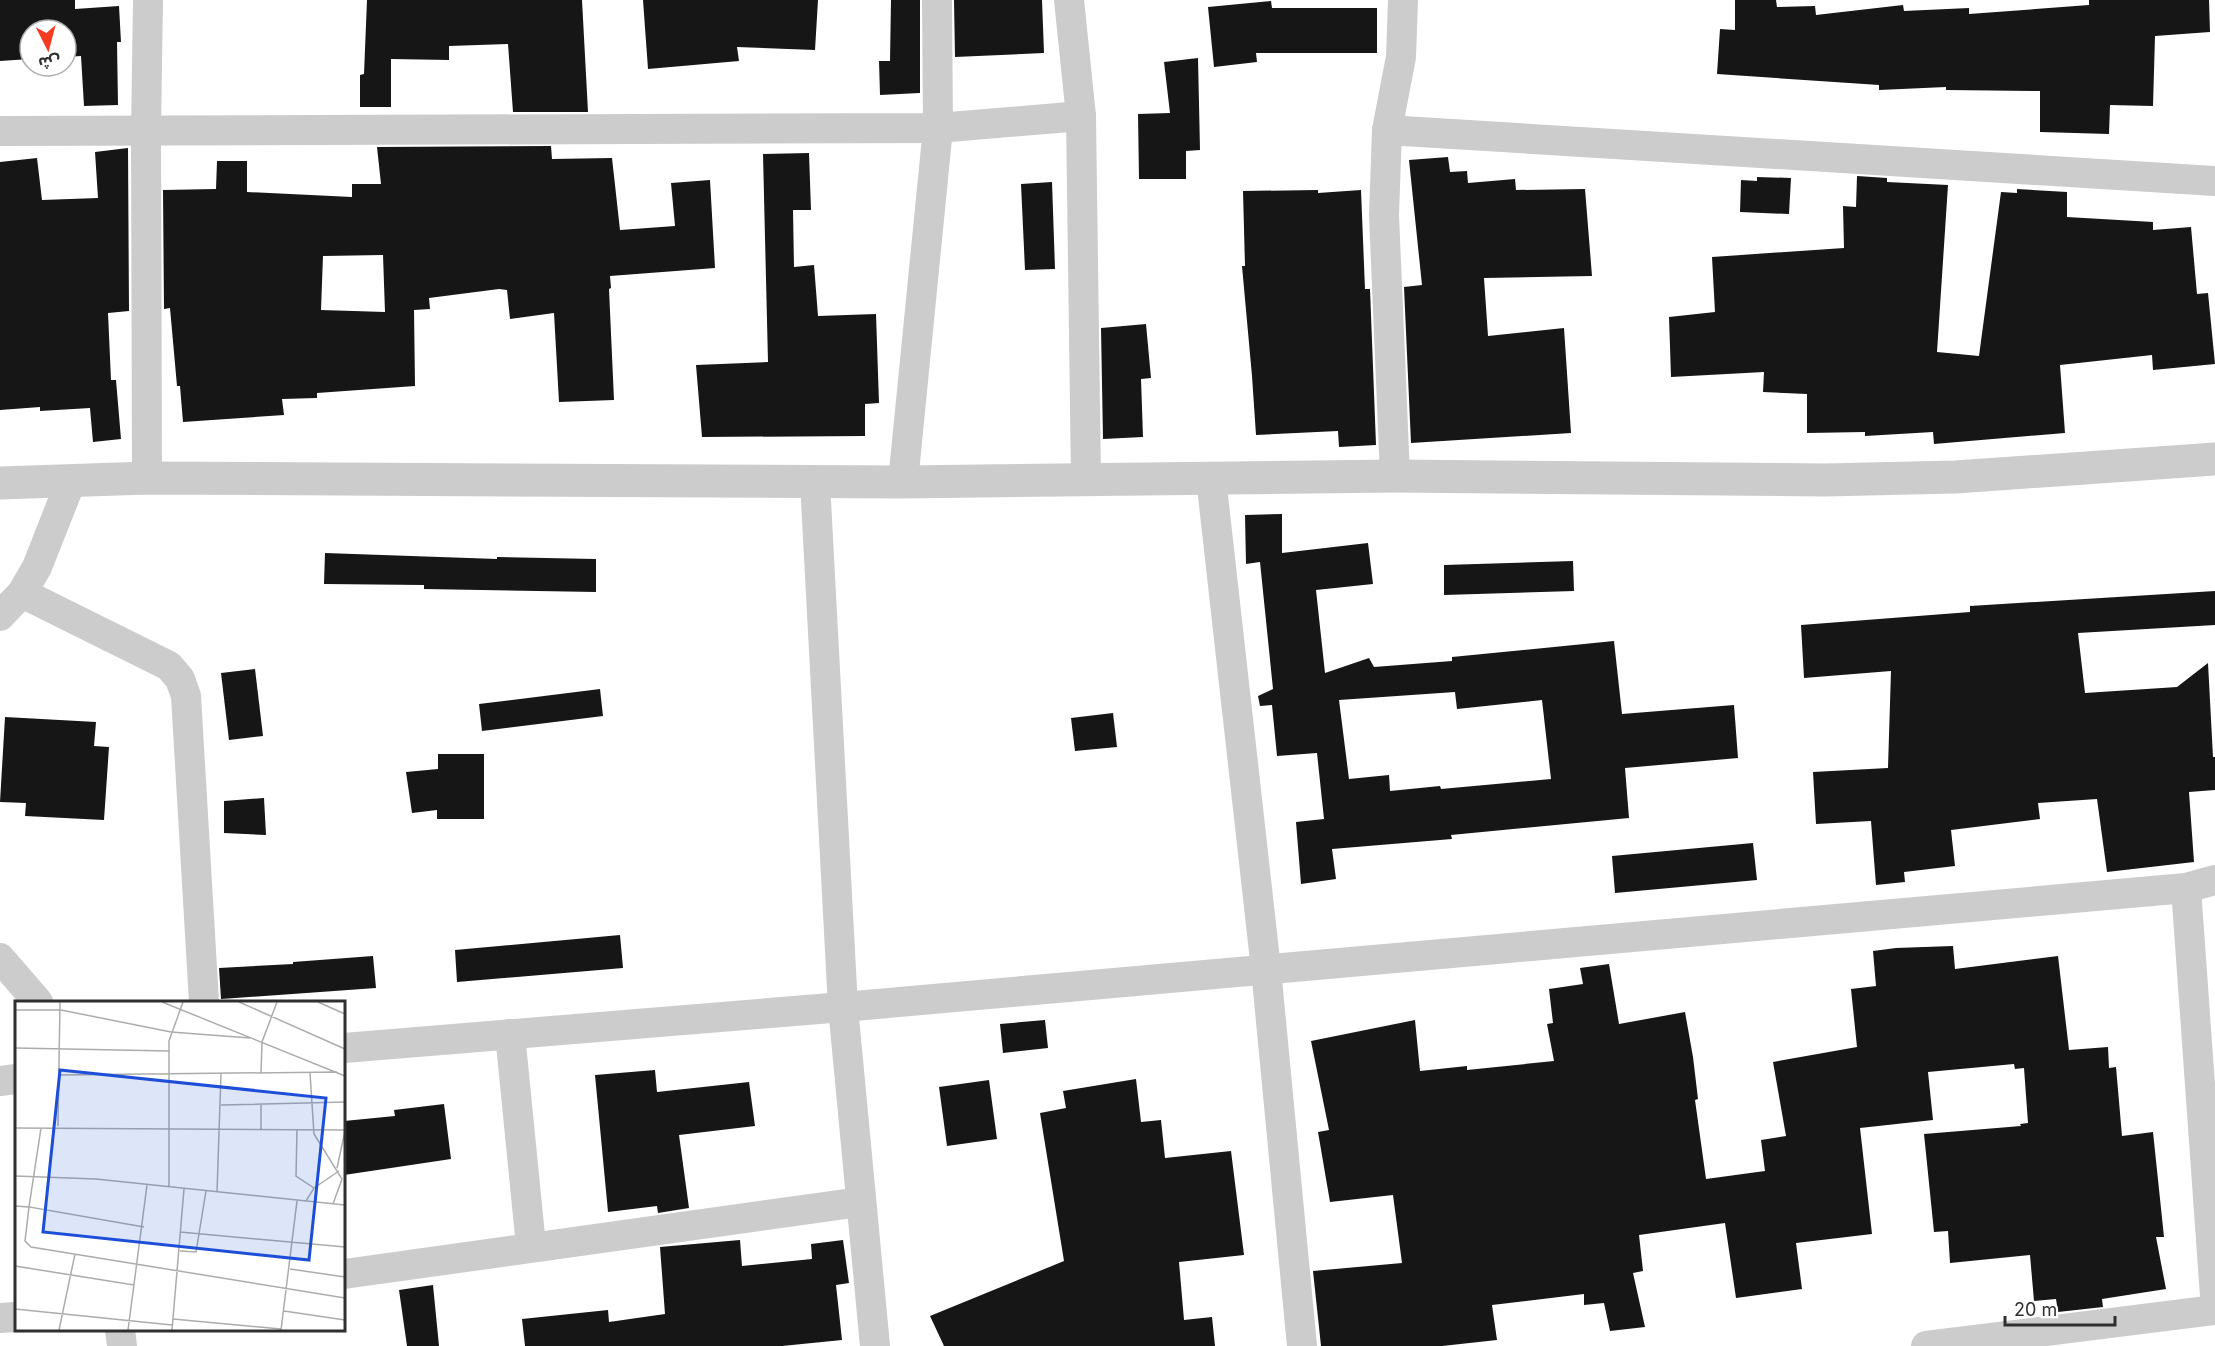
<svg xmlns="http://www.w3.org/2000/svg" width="2215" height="1346" font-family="Inter,'Noto Sans Arabic',sans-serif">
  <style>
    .building { fill: #161616; fill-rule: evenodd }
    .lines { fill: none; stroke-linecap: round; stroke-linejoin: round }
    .minor { stroke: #ccc; stroke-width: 30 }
    .tertiary { stroke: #ccc; stroke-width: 33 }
    .inset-road { fill: none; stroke: #acacac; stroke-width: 1.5 }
    .view { fill: #1d4ed8; fill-opacity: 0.15; stroke: #1d4ed8; stroke-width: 3 }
    .inset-edge { fill: none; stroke: #2f2f2f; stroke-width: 3 }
  </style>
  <rect width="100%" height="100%" fill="#fff"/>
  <!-- building -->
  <g class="building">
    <polygon points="0,0 75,0 75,9 119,6 121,42 117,42 118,105 84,106 81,56 66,57 66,30 30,30 30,59 0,61"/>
    <polygon points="367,0 582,0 588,112 513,112 508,44 449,46 449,60 391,59 391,107 360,107 360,75 364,74"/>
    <polygon points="643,0 818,0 815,50 737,47 739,61 648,69"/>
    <polygon points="891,0 920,0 920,93 880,95 879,61 890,61"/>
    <polygon points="954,0 1042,0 1044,53 955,57"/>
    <polygon points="1735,0 1776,0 1777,7 1815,6 1816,15 1903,5 1904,11 1969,8 1969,14 2089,5 2089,0 2209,0 2210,32 2155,36 2153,106 2110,105 2109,134 2040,132 2040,91 1946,90 1946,87 1879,90 1879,85 1717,74 1720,29 1735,30"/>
    <polygon points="1271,1 1272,8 1377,8 1377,53 1256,53 1257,62 1214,67 1208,7"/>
    <polygon points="1198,58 1200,150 1186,151 1186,179 1139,179 1138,114 1170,113 1164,62"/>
    <path d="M551 146 552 159 612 158 620 230 675 226 671 183 710 180 715 268 610 276 611 288 609 289 614 400 559 402 554 313 510 319 507 290 499 289 429 298 430 309 414 310 415 386 317 393V398L282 399 284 415 183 422 180 386H177L170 308 164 309 163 190 216 189 217 161H247V192L352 197V184H381L377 147ZM383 255 385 312 321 310 323 256Z"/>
    <polygon points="128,148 129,311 108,313 111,380 116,380 121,439 93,442 90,408 40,411 40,407 0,410 0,162 37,158 42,200 98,198 95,152"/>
    <polygon points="809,153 811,210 793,210 794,267 814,265 818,316 876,314 879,403 865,404 865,436 702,437 696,365 768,362 763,154"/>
    <polygon points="1448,157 1450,172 1467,171 1468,183 1515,179 1516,190 1585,189 1592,276 1484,278 1488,336 1564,328 1571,433 1411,443 1404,287 1422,285 1409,160"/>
    <polygon points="1857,176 1887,178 1887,182 1948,185 1937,352 1979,356 2001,192 2017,193 2017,189 2067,192 2067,217 2153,222 2153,230 2191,227 2197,294 2208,293 2215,364 2153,370 2152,355 2060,365 2065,433 1934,444 1933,432 1865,436 1865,432 1807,433 1807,394 1763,392 1764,372 1671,377 1669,317 1715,312 1712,257 1844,248 1843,206 1856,207"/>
    <polygon points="1757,177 1791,178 1789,214 1740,212 1741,180 1757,181"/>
    <polygon points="1052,182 1055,269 1025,270 1021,184"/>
    <polygon points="1318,190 1318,193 1361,190 1365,289 1370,289 1376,445 1339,447 1338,431 1256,435 1252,376 1242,266 1245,266 1243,191"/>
    <polygon points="1146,324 1151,378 1141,379 1143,437 1103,439 1101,328"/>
    <path d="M1282 514V553L1368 543 1373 584 1316 590 1325 673 1369 658 1374 667 1452 661V657L1614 641 1622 714 1734 705 1738 758 1625 768 1629 818 1451 835 1452 839 1332 849 1336 879 1301 884 1296 822 1324 819 1317 753 1277 756 1272 705 1260 706 1258 696 1273 689 1260 562 1246 564 1245 515ZM1455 692 1457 709 1542 700 1551 779 1441 789 1440 786 1390 791 1389 775 1349 779 1339 700Z"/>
    <polygon points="325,553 497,559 497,557 596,559 596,592 424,589 424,585 324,584"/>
    <polygon points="1573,561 1574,591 1444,595 1444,565"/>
    <polygon points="2215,591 2215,625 2078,633 2085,693 2177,687 2208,663 2213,757 2215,757 2215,790 2189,792 2194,862 2107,872 2097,799 2038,803 2040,819 1951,830 1955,866 1904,872 1905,882 1876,885 1871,821 1816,824 1813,772 1888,768 1891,671 1804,678 1801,625 1970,612 1970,606"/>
    <polygon points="255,669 263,736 229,740 221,673"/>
    <polygon points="600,689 603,716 482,731 479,704"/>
    <polygon points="1113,713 1117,747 1075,751 1071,718"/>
    <polygon points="5,717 96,722 94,746 109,747 104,820 25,816 26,803 0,802"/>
    <polygon points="438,754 484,754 484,819 437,819 437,810 412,813 406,772 438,769"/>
    <polygon points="264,798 266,835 224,833 224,801"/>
    <polygon points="1753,843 1757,880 1615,893 1612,856"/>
    <polygon points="620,935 623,968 457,982 455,950"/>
    <polygon points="1953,946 1955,969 2058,956 2069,1050 2108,1047 2109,1068 2116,1067 2122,1136 2153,1132 2164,1237 2156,1237 2166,1289 2102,1299 2103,1307 2058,1312 2056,1299 2034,1301 2030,1255 1950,1263 1948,1231 1934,1232 1924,1134 2021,1126 2020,1124 2028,1123 2024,1068 2015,1069 2014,1064 1928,1072 1933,1120 1860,1128 1872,1234 1796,1243 1802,1289 1736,1298 1725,1223 1639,1235 1643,1271 1633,1273 1645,1327 1610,1331 1604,1303 1584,1305 1584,1294 1492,1305 1497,1340 1442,1346 1321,1346 1313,1271 1402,1263 1393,1195 1330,1202 1318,1132 1329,1130 1311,1041 1415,1020 1420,1071 1467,1066 1467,1070 1554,1061 1547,1024 1553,1023 1549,989 1583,984 1580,968 1609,964 1619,1024 1685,1012 1693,1057 1698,1099 1695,1100 1706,1179 1765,1171 1761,1140 1786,1136 1773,1062 1857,1047 1851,989 1876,986 1873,951 1896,948"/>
    <polygon points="373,956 376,988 221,999 219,968 293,964 293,962"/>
    <polygon points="1045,1020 1048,1048 1003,1053 1000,1024"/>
    <polygon points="655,1070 657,1092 749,1082 755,1126 679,1135 689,1208 658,1213 657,1206 608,1212 595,1075"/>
    <polygon points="1136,1079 1141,1122 1161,1120 1165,1158 1231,1151 1244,1255 1179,1262 1184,1320 1212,1317 1215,1346 944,1346 930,1316 1064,1261 1040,1113 1066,1108 1063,1091"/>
    <polygon points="989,1080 997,1139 947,1146 939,1087"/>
    <polygon points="444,1104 451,1159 344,1175 344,1121 395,1116 394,1110"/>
    <polygon points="740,1240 742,1266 812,1259 811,1244 843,1240 849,1283 836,1285 842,1340 782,1346 525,1346 522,1319 608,1310 609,1322 665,1314 660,1247"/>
    <polygon points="433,1285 439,1346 407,1346 399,1290"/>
  </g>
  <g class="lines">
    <!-- minor -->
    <g class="minor">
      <polyline points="1069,0 1081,116 1086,480"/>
      <polyline points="1387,130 2215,181"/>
      <polyline points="0,131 938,128 1081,116"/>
      <polyline points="1395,476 1384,215 1387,130 1401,57 1403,0"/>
      <polyline points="147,478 146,129 148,0"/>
      <polyline points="1211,478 1266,969 1302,1346"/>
      <polyline points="815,482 843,1007 875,1346"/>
      <polyline points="903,482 938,128 937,0"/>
      <polyline points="22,593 169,666 180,679 186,696 204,1002"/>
      <polyline points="0,616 22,593 37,567 71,481"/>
      <polyline points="2186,888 2215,1296"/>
      <polyline points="0,958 38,1002"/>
      <polyline points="510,1034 531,1246"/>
      <polyline points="344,1048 843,1007 2186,888 2215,880"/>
      <polyline points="0,1081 16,1079"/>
      <polyline points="344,1274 860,1202"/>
      <polyline points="0,1318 16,1317"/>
      <polyline points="120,1330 122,1346"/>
      <polyline points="1926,1346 2215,1310"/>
    </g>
    <!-- tertiary -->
    <polyline class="tertiary" points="0,483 147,478 903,482 1395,476 1825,480 1955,477 2215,459"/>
  </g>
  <!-- overview -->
  <g transform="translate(15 1001)">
    <rect width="330" height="330" fill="#fff"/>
    <path class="inset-road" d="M147 1 330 75M224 1 330 48M303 1 330 13M0 9H46L156 31 235 37M0 47 154 50M246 72 247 41 262 1M295 72 299 133 327 178 318 203M44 74 322 71M206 104 330 101M43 125 45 1M0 127 330 129M26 127 14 206 129 226M246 128V103M282 129 281 175 299 187M322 167 330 130M0 175 81 178 330 204M154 186V40L168 1M202 191 206 72M291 200 299 187 324 170M0 205 14 206 10 240 16 246 330 297M165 231 330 246M165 250 181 251 191 190M0 265 119 284M275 268 330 276M0 308 157 324M269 310 330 319M158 318 266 328M44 329 60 253M113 329 132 184M157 329 169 188M266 329 282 200"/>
    <path class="view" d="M45 69 311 97 294 259 28 231Z"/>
    <rect width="330" height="330" class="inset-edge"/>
  </g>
  <!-- north arrow -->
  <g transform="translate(48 48) rotate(174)"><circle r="28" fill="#ffffff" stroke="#acacac" stroke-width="1.5"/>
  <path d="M0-4.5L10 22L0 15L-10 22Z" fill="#f43c22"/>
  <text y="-9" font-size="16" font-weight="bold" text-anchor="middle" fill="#2f2f2f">ش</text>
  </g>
  <!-- scale -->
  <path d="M2005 1316v9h110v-9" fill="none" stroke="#2f2f2f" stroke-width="3"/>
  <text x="2014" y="1316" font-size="18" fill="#2f2f2f" stroke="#ffffff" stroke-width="4.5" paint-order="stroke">20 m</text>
</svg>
